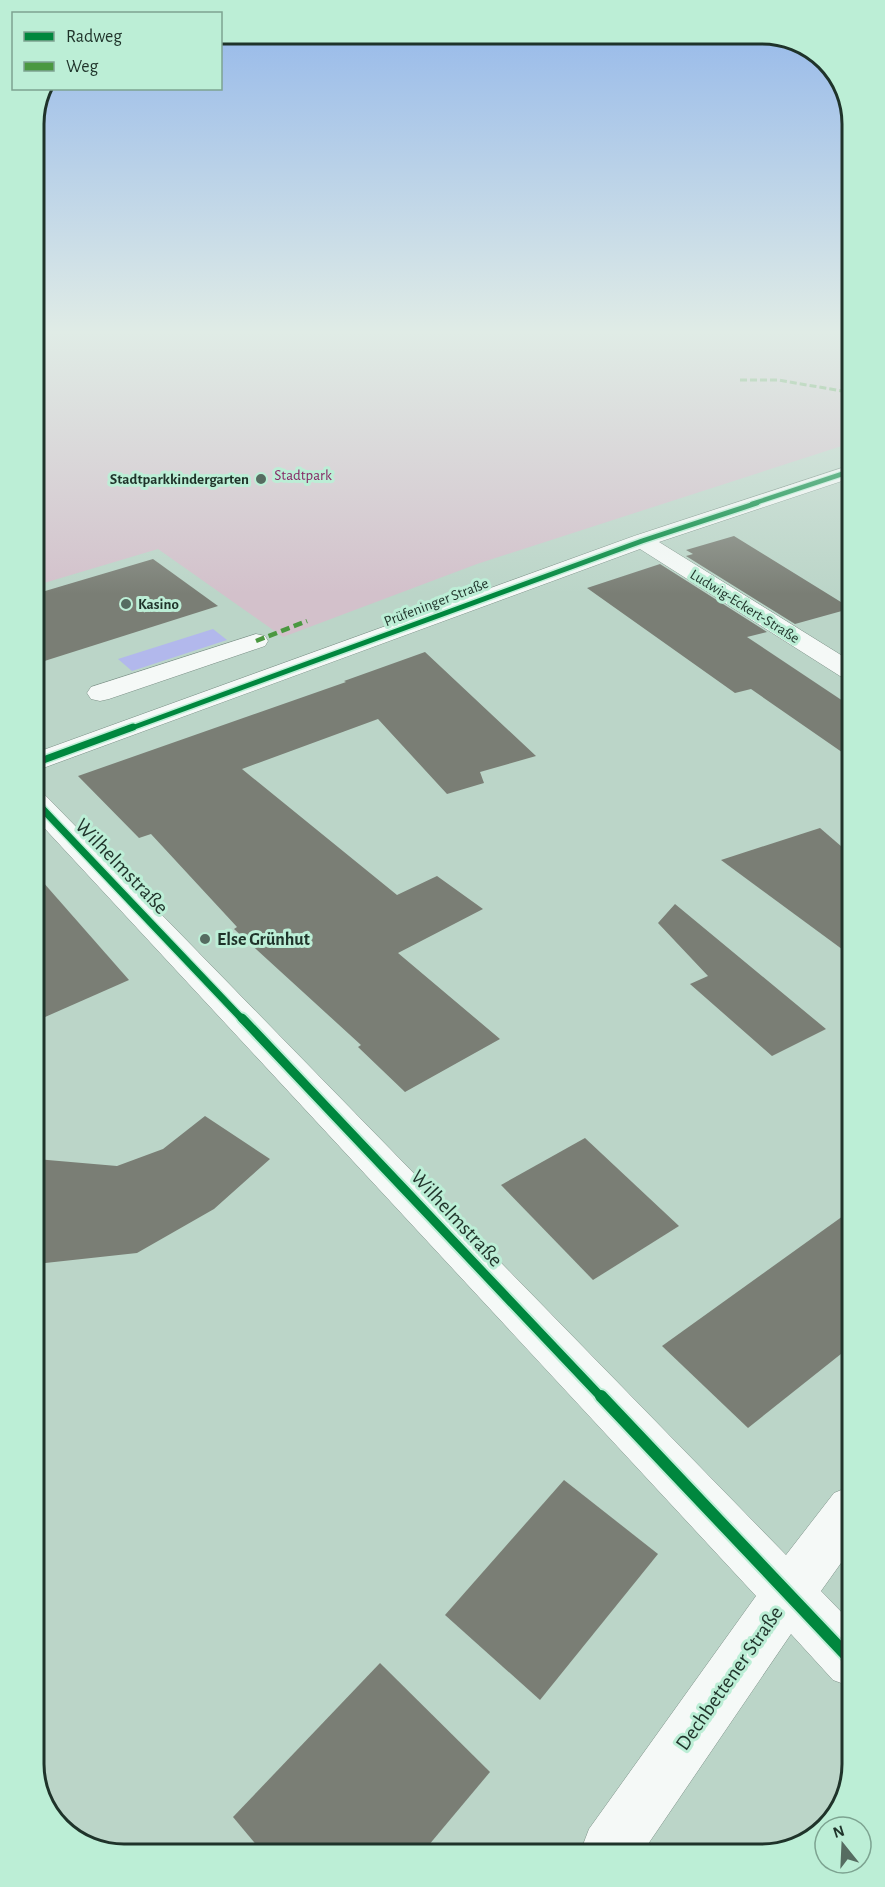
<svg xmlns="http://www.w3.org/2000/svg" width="885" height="1887" font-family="'Alegreya Sans',sans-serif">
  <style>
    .green { fill: #d3c1cb }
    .water { fill: #b2b8ec }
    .building { fill: #7a7e75 }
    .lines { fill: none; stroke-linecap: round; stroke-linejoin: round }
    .minor-casing { stroke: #7c9087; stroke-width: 1 }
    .minor { fill: #f5f9f7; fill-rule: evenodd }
    .quiet-far1 { stroke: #4a9840; stroke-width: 3; stroke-dasharray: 7 3; stroke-linecap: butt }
    .quiet { stroke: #4a9840; stroke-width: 4.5; stroke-dasharray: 9 4.5; stroke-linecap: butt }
    .cycleway-far4-casing { stroke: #bceed6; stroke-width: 7 }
    .cycleway-far3-casing { stroke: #bceed6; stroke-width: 8 }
    .cycleway-far2-casing { stroke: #bceed6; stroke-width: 10 }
    .cycleway-far1-casing { stroke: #bceed6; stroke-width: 13 }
    .cycleway-casing { stroke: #bceed6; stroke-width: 16 }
    .cycleway-far4 { stroke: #00873e; stroke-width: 4.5 }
    .cycleway-far3 { stroke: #00873e; stroke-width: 5 }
    .cycleway-far2 { stroke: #00873e; stroke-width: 7 }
    .cycleway-far1 { stroke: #00873e; stroke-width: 9 }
    .cycleway { stroke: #00873e; stroke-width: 12 }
    .poi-dot { fill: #566c61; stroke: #bceed6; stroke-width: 2 }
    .labels { text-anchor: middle; stroke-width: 6; stroke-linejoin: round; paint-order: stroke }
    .far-park-label { font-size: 15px; fill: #862966; stroke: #bceed6 }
    .far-poi-label { font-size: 15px; font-weight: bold; fill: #1f332a; stroke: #bceed6; text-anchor: end }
    .far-street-label { font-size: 15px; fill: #1f332a; stroke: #bceed6 }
    .poi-label { font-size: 18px; font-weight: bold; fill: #1f332a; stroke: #bceed6; text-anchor: start }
    .near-street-label { font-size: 21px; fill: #1f332a; stroke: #bceed6 }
    .rim { fill: none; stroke: #1f332a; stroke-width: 3 }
  </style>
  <rect width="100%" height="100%" fill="#bbd5c8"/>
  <!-- green -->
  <polygon class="green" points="34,330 848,330 848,444 477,564 283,637 158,549 34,586"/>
  <!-- water -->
  <polygon class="water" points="213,629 227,640 132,671 118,659"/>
  <!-- building -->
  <g class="building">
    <polygon points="734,536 849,607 849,609 795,624 686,556 693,554 686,550"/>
    <polygon points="153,559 218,606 35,664 35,594"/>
    <polygon points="660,564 767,632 747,637 849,705 849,757 751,689 735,693 587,588"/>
    <polygon points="425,652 536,756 480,772 484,783 447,794 378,719 242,769 397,895 437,876 483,909 398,953 500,1039 405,1092 358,1047 361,1045 234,929 237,927 151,834 139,838 78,776 346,682 344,681"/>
    <polygon points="820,828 849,853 850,955 721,860"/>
    <polygon points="35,873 129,980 36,1021"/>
    <polygon points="675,904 826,1029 772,1056 690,984 708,976 658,923"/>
    <polygon points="205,1116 270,1159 214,1209 137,1253 36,1264 36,1159 117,1166 163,1149"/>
    <polygon points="585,1138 679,1226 593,1280 501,1185"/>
    <polygon points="850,1211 851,1346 748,1428 662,1346"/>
    <polygon points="564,1480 658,1554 540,1700 445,1615"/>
    <polygon points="380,1663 490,1772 423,1852 263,1853 233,1817"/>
  </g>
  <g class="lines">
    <defs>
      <g id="minor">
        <polygon points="848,466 848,479 659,542 849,660 849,679 840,676 640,549 35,771 35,753 634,536"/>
        <polygon points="256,634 265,636 268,641 265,646 109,699 100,701 91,699 87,693 91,687"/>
        <polygon points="35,792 45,795 786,1555 834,1493 851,1486 851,1549 821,1591 852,1623 852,1687 833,1680 791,1634 644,1850 581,1850 589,1829 756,1596 35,818"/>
      </g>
    </defs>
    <!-- minor casing -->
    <use href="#minor" class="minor-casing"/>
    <!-- minor -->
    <use href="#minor" class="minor"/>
    <!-- quiet-far1 -->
    <polyline class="quiet-far1" points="740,380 778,380 848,392"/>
    <!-- quiet -->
    <polyline class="quiet" points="256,641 307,621"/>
    <defs>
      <polyline id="cycleway-far4" points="752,504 848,472"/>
      <polyline id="cycleway-far3" points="129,729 642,541 757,503"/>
      <g id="cycleway-far2">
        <polyline points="35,763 133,727"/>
        <polyline points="35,801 243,1020"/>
      </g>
      <polyline id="cycleway-far1" points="242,1018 602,1398"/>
      <polyline id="cycleway" points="601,1396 852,1661"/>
    </defs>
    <!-- cycleway-far4 casing -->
    <use href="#cycleway-far4" class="cycleway-far4-casing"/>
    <!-- cycleway-far3 casing -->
    <use href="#cycleway-far3" class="cycleway-far3-casing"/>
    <!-- cycleway-far2 casing -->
    <use href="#cycleway-far2" class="cycleway-far2-casing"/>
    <!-- cycleway-far1 casing -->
    <use href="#cycleway-far1" class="cycleway-far1-casing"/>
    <!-- cycleway casing -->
    <use href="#cycleway" class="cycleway-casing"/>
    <!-- cycleway-far4 -->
    <use href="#cycleway-far4" class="cycleway-far4"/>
    <!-- cycleway-far3 -->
    <use href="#cycleway-far3" class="cycleway-far3"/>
    <!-- cycleway-far2 -->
    <use href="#cycleway-far2" class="cycleway-far2"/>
    <!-- cycleway-far1 -->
    <use href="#cycleway-far1" class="cycleway-far1"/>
    <!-- cycleway -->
    <use href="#cycleway" class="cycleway"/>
  </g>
  <!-- sky -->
  <linearGradient id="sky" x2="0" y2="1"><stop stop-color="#92b6ea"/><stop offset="0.56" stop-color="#e0ece6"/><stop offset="1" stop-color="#e0ece6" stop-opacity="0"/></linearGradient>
  <rect width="885" height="594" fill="url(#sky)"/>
  <!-- markers -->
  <g class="poi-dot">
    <circle cx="261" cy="479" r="6"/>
    <circle cx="126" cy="604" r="6"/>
    <circle cx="205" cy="939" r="6"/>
  </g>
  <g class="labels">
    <!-- far-park labels -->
    <g class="far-park-label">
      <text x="303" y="480">Stadtpark</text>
    </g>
    <!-- far-poi labels -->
    <g class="far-poi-label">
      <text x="249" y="484">Stadtparkkindergarten</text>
      <text x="138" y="609" text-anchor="start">Kasino</text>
    </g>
    <!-- far-street labels -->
    <g class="far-street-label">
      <text transform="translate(436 602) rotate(-21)" y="5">Prüfeninger Straße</text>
      <text transform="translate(745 606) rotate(32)" y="5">Ludwig-Eckert-Straße</text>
    </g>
    <!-- poi labels -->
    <g class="poi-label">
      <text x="217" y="945">Else Grünhut</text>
    </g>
    <!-- near-street labels -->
    <g class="near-street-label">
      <text transform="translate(122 866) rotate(46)" y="7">Wilhelmstraße</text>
      <text transform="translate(457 1218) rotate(47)" y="7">Wilhelmstraße</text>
      <text transform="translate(729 1678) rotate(-55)" y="7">Dechbettener Straße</text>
    </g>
  </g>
  <!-- crop -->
  <path d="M0 0H885V1887H0ZM124 44H762A80 80 0 0 1 842 124V1764A80 80 0 0 1 762 1844H124A80 80 0 0 1 44 1764V124A80 80 0 0 1 124 44Z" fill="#bceed6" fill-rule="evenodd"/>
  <path class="rim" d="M124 44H762A80 80 0 0 1 842 124V1764A80 80 0 0 1 762 1844H124A80 80 0 0 1 44 1764V124A80 80 0 0 1 124 44Z"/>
  <!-- legend -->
  <rect x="12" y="12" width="210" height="78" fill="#bceed6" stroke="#7da391" stroke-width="1.5"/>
  <rect x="24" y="32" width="30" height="9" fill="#00873e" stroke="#7da391" stroke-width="1.5"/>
  <text x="66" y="42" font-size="18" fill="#1f332a">Radweg</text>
  <rect x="24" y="62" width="30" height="9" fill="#4a9840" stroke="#7da391" stroke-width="1.5"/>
  <text x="66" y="72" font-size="18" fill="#1f332a">Weg</text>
  <!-- north arrow -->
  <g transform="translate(843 1845) rotate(342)"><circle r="28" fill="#bceed6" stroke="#7da391" stroke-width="1.5"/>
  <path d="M0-4.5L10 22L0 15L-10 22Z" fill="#566c61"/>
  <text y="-9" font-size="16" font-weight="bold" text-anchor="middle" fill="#1f332a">N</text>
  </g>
</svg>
